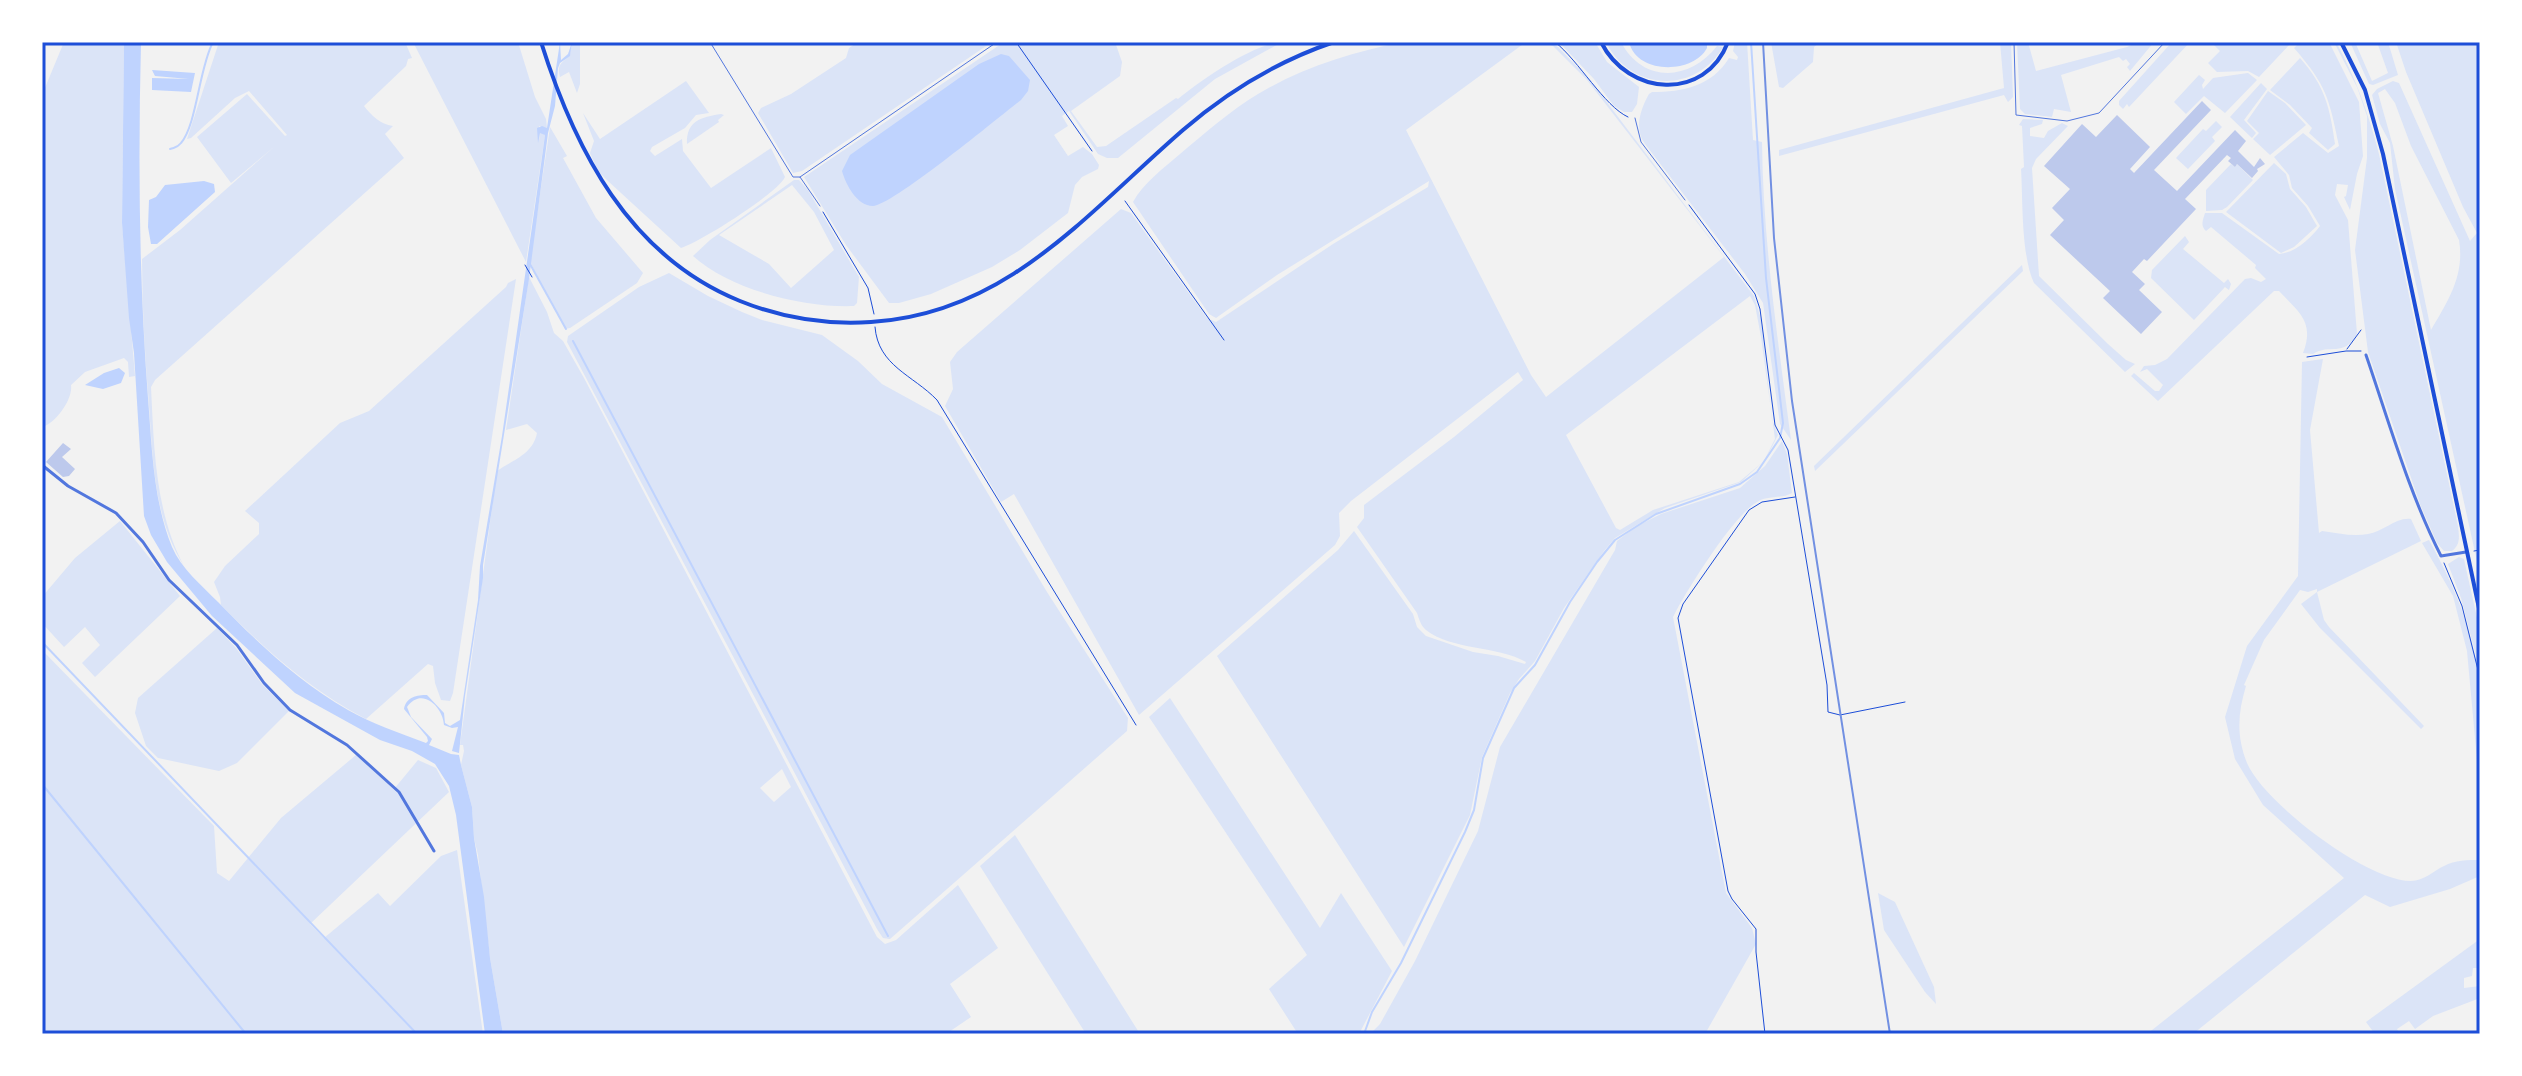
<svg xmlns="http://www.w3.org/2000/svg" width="2522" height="1076" font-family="'Sofia Sans Condensed',sans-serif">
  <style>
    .green { fill: #dbe4f7; fill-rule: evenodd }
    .water { fill: #bfd3fe }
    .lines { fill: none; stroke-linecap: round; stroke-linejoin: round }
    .stream { stroke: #bfd3fe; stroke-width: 2 }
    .building { fill: #bdc9ec }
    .path { stroke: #1d4ed8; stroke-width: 1 }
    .service { stroke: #5277de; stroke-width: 1 }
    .minor { stroke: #5277de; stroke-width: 3 }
    .secondary { stroke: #1d4ed8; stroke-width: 4 }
    .rail { stroke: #7290e2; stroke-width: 2 }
    .neatline { fill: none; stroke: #1d4ed8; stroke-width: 3 }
  </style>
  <rect width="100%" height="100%" fill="#f2f2f2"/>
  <!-- green -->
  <g class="green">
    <path d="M64 42H124L122 223 135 376 129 377 128 362 124 358 85 372 71 385C73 398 58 420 45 426L42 423V95Z"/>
    <path d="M219 42H405L412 58 408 59 406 66 364 106C372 116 380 124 393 126L385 134 404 158 155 380 151 387C154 447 155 512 184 566 154 519 153 460 149 406 145 357 142 308 142 259L180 230 275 146 231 183 197 137 247 94 285 136 287 135 249 91 235 98 191 138 187 139Z"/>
    <polygon points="413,42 518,42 535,97 546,119 547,128 539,126 540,141 540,133 542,132 545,135 526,262"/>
    <path d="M572 42H580V84L577 93 569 72 560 77C557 64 561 64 570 55Z"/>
    <polygon points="858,42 992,42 802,171 793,173 758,113 761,108 791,94 846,58 849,48"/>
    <path d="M1004 42H1115L1122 62 1120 76 1071 111 1097 147 1106 146 1176 98 1178 99C1198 82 1256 42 1282 42L1215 79 1118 158H1107L1098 154 1069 111 1062 116 1068 126 1054 135 1068 156 1083 147 1092 154 1099 165 1098 169 1082 177 1075 185 1068 213 1020 250 992 267 931 294 899 303H889L846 245 804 177Z"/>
    <path d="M1403 42H1526L1406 130 1531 375 1546 397 1724 257 1587 80 1553 46 1540 42H1550L1558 47 1590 80 1754 296 1761 319 1772 420 1778 435 1765 460 1741 482 1665 508 1615 538 1604 551 1564 608 1535 661 1519 679 1510 693 1482 757 1470 815 1404 947 1217 656 1338 550 1354 531 1413 614 1417 627 1426 636 1473 652 1498 656 1525 664 1526 662C1498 646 1451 650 1426 630 1421 626 1419 619 1417 613L1357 527 1364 518V505L1454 437 1523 380 1518 372 1351 501 1339 513 1340 536 1335 545 1139 715 1014 494 1001 502 945 406 953 389 950 362 957 352 1121 209 1131 213 1207 318 1216 322 1333 244 1428 187 1429 181 1277 275 1216 318 1209 314 1133 202C1143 183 1164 168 1180 154 1205 133 1230 111 1258 94 1303 67 1353 52 1403 42ZM1750 296 1755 305 1761 337 1775 439 1764 461 1739 482 1653 510 1620 530 1616 528 1566 435Z"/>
    <polygon points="1559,42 1595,42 1607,62 1639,87 1637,104 1632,112 1624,112 1614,106 1594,79"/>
    <path d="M1606 42H1621C1643 84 1690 81 1717 46L1723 47C1695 95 1630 91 1606 42Z"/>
    <path d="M1735 42H1747L1753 140 1762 142C1763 242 1778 341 1791 440L1780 424 1763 303 1745 274 1645 144C1634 129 1640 110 1649 94L1652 92C1683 92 1712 86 1729 58L1737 60 1738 57 1733 51Z"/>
    <polygon points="1771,42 1820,42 1814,47 1813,62 1783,88 1779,87"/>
    <polygon points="2000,42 2011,42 2013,97 2008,102 2004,95 1779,156 1779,150 2004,88"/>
    <polygon points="2017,42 2028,42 2036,71 2127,47 2137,42 2154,42 2130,71 2127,67 2130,64 2126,59 2123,61 2119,57 2061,75 2071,112 2054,109 2052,117 2025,114 2020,109"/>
    <polygon points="2172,42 2190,42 2129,107 2127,104 2123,109 2119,105 2119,101"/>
    <polygon points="2211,42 2292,42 2259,77 2248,71 2217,72 2208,63 2220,51"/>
    <path d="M2300 42H2329L2359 102 2363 156 2357 174 2350 210 2344 197 2346 196 2348 185 2337 184 2335 195 2348 220 2357 334C2344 358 2329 343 2313 354L2303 353C2315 322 2299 312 2279 291H2274L2158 401 2131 376 2134 373 2155 391H2159L2163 385 2147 369 2140 372 2144 366 2155 365 2167 359 2245 279 2251 278 2261 282 2266 279 2255 268 2256 265 2211 227 2206 231C2200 225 2203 220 2205 213H2222L2279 254C2295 253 2310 239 2320 226L2308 206 2292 188 2289 175 2274 157 2303 133 2328 153 2339 146C2329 98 2327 86 2294 48Z"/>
    <path d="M2334 42H2336C2356 78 2369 115 2379 154L2458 526C2459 536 2461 544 2452 551H2444L2437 543 2420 504 2368 352 2355 250 2367 158V116L2357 87Z"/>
    <polygon points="2350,42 2355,42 2372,81 2388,73 2377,42 2388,42 2398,75 2373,85 2369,84"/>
    <path d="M2396 42H2480V575L2395 189 2390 143 2380 124 2372 95 2377 89 2393 81 2399 83 2470 241 2477 233 2463 207 2406 72ZM2385 89 2395 103 2411 146 2459 240C2465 275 2448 301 2431 330L2393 146 2378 93Z"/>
    <path d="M2300 58C2325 86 2330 108 2335 144L2328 150 2309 133 2312 128 2290 105 2270 90Z"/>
    <polygon points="2248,73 2257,80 2225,113 2204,96 2186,114 2174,102 2199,75 2205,80 2202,85 2203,89 2213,78"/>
    <path d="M686 81 709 113 696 115 685 128 652 147 650 151 655 156 682 139 683 151 711 188 771 148 785 177C778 193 699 243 681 248L609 182 598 171 590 153 594 141 583 113 600 139Z"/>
    <polygon points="2261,83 2267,89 2244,120 2256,133 2252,138 2230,117"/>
    <polygon points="2268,91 2285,103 2306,125 2270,155 2253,139 2259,133 2247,121"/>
    <path d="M721 114 724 115 718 120 719 122 687 144C686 121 701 117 721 114Z"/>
    <path d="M2023 119 2043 120 2042 124 2030 128V136L2044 138 2048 131 2062 123 2068 126 2036 159 2032 168 2039 276 2108 344 2126 360 2135 364 2125 372 2034 283C2021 255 2023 201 2021 169L2024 167 2022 126 2019 125Z"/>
    <polygon points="2216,121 2222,127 2212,137 2215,141 2188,169 2176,158 2203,129 2206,131"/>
    <polygon points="550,127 567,156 563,158 596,218 643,273 637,283 570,328 565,329 530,262"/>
    <polygon points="2274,163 2286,174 2290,189 2306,207 2317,226 2294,247 2281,253 2226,212"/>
    <polygon points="2231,164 2235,167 2237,164 2253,180 2227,207 2222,210 2206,211 2206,190"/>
    <path d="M794 180H799L808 190 859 277 857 303 854 306C805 308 730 290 693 256L710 240ZM792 185 814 212 834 250 791 288 769 264 719 235Z"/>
    <polygon points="2185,236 2189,242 2183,249 2224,283 2228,279 2231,284 2229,290 2225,287 2194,320 2151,278 2152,270"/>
    <polygon points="2022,265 2023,271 1815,471 1814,466"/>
    <polygon points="669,273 708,296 742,312 762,320 822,335 858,361 882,384 942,417 1047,592 1128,718 1127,731 890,939 883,938 877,929 567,342 568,336 639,287"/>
    <path d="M529 277 547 312 554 333 563 341 584 378 877 937 885 944 896 940 958 885 998 948 950 984 971 1017 946 1034H503L490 958 478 855 474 838 472 807 461 765 464 751 463 745H460L497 471C513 460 533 454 537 433L527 424 506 430ZM782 769 791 787 774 802 760 788Z"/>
    <path d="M516 279 453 693 450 701 441 700 435 683 433 666 428 664 366 719C308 689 266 650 221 605L220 597 214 582 225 566 259 534V523L245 511 340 423 369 411 506 287 508 283Z"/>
    <path d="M2323 359 2310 430 2319 533 2322 531C2337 533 2353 537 2368 534 2383 532 2396 517 2411 519L2421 541 2317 592 2324 620 2329 627 2424 726 2421 729 2320 628 2301 604 2317 592V589L2308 592 2300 590 2264 640 2244 685 2246 686C2238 712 2236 736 2247 763 2264 803 2367 881 2411 881 2424 881 2433 871 2444 866 2455 860 2468 860 2480 860V876L2450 889 2390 907 2365 895 2193 1034H2147L2344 878 2263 805 2235 759 2225 717 2247 646 2298 576 2302 362Z"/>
    <path d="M1782 441 1787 454 1792 493C1782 499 1768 495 1757 502 1733 516 1686 591 1673 617L1726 893 1752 928 1756 944 1705 1034H1370L1380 1024 1415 961 1478 831 1500 747 1615 550 1617 541 1637 526 1661 514 1740 488 1765 466Z"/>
    <polygon points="120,521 180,596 95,677 82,663 100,645 85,627 64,647 42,623 42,597 75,558"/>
    <path d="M2429 540C2454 585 2476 636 2480 688 2482 713 2480 739 2480 764L2477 760 2467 651 2453 596 2422 543Z"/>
    <polygon points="2459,557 2464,559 2465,564 2480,631 2480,671 2461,598 2448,564"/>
    <polygon points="217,628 236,648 262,684 289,711 237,763 219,771 158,758 146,746 135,713 138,698"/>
    <polygon points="42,650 214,826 217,873 229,881 281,818 356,755 394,789 418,760 436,768 449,792 310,924 324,938 378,893 390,906 441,856 457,850 483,1034 42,1034"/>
    <polygon points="1170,698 1320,928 1341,893 1392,971 1359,1034 1298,1034 1269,989 1307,955 1149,717"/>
    <polygon points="1015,835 1140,1034 1086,1034 980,866"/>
    <polygon points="1878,893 1895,902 1934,987 1936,1004 1925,992 1884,930"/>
    <polygon points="2480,939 2480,968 2473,968 2472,976 2464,978 2464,988 2480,986 2480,998 2433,1016 2415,1029 2409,1021 2397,1029 2400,1034 2375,1034 2366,1022"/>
  </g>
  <!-- water -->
  <g class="water">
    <path d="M124 42H141C138 161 139 280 148 398 152 448 153 500 172 547 181 568 202 586 218 602 258 643 298 681 348 710 373 724 399 733 426 743L428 741 427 737 404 709C406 697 417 695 427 695L444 713 445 723 450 726 460 720 478 600 480 566 502 436 541 164 545 135 540 133 538 143 537 128 542 126 547 128 560 42 561 60 568 54 572 42 570 56 560 63 558 68 555 106 548 133 529 279 483 565V578L465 696 459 753 452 751 458 727 452 728 444 725C443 707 422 686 407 707L411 717 432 739 429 745 451 754 459 755 461 765 472 807 474 838 484 897 490 958 503 1034H485L456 815 449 786 435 764 412 751 380 740 295 693 212 616 167 562 151 535 144 516 134 353 129 318 122 223Z"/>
    <path d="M1629 42H1707V48C1693 74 1637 75 1629 42Z"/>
    <path d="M1001 54 1009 56 1030 80 1028 91 1021 100C999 117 892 206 873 206 857 206 846 185 842 171L850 155 979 64Z"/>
    <polygon points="152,70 195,73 191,92 152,90 152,78 189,79 155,76"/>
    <polygon points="204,181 214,184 215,192 157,244 151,244 148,227 149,200 156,197 165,185"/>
    <polygon points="119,368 125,373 121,383 103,389 85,385 104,373"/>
  </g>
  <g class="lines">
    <!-- stream -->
    <g class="stream">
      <path d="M170 149C176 147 177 148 181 143 197 124 199 68 213 42"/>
      <polyline points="530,264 566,329"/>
      <polyline points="573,341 888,936"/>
      <polyline points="42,642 417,1034"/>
      <polyline points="42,784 246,1034"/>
      <polyline points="1364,1034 1372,1012 1401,963 1465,832 1474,810 1483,758 1514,688 1535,665 1570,602 1597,562 1615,540 1656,514 1740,484 1757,472 1780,438 1783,423 1766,278 1751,42"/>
    </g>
  </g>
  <!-- building -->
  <g class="building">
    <polygon points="2202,101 2211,110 2154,170 2177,191 2235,130 2246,141 2238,151 2254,167 2260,158 2265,164 2257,169 2258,171 2252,178 2237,164 2235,167 2228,161 2231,158 2227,155 2185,199 2196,209 2147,261 2144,259 2132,272 2145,284 2139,290 2162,312 2141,334 2103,298 2110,291 2050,235 2064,220 2052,208 2070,189 2044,166 2082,124 2096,137 2117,115 2150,147 2130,169 2134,173"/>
    <polygon points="63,443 71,449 62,457 75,469 69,476 63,477 46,462"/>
  </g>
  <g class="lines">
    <!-- path -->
    <g class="path">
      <polyline points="1016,42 1092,151"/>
      <path d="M1555 42C1579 61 1604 106 1628 117"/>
      <polyline points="1125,201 1224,340"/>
      <polyline points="1689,205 1755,294 1760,309 1775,425 1788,450 1827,685 1828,712 1840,715 1905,702"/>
      <polyline points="823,212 868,288 874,314"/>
      <polyline points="525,265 532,277"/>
      <path d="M875 327C878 366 913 375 937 400L1136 725"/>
      <polyline points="2347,349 2361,330"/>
      <polyline points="2307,357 2346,351 2361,351"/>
      <polyline points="2474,551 2480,550"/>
      <polyline points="2444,563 2462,606 2480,678"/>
      <polyline points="1765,1034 1756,952 1756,929 1732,899 1728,891 1678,618 1683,604 1749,510 1762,502 1795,497"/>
    </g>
    <!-- service -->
    <g class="service">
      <polyline points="710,42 793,177 800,177 820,206"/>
      <polyline points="2014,42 2016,115 2067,121 2099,113 2165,42"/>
      <polyline points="1635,118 1641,142 1685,200"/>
      <polyline points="800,177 997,42"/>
    </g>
    <!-- minor -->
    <g class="minor">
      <path d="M2366 355C2389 422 2409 493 2441 556L2466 552"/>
      <polyline points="42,465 68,486 116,513 143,542 169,580 237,645 264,683 290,710 347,745 399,792 434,851"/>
    </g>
    <!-- secondary -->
    <g class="secondary">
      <path d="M541 42C575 150 629 256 740 301 782 318 826 325 871 322 1007 314 1087 213 1183 130 1227 92 1278 61 1334 42"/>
      <path d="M1601 42C1628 96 1705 102 1728 42"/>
      <polyline points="2341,42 2365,90 2383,154 2480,613"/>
    </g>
    <!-- rail -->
    <polyline class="rail" points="1763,42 1774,238 1792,401 1890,1034"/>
  </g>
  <!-- border -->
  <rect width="2522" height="1076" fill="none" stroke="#ffffff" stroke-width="88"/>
  <rect x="44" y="44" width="2434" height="988" class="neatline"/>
</svg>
